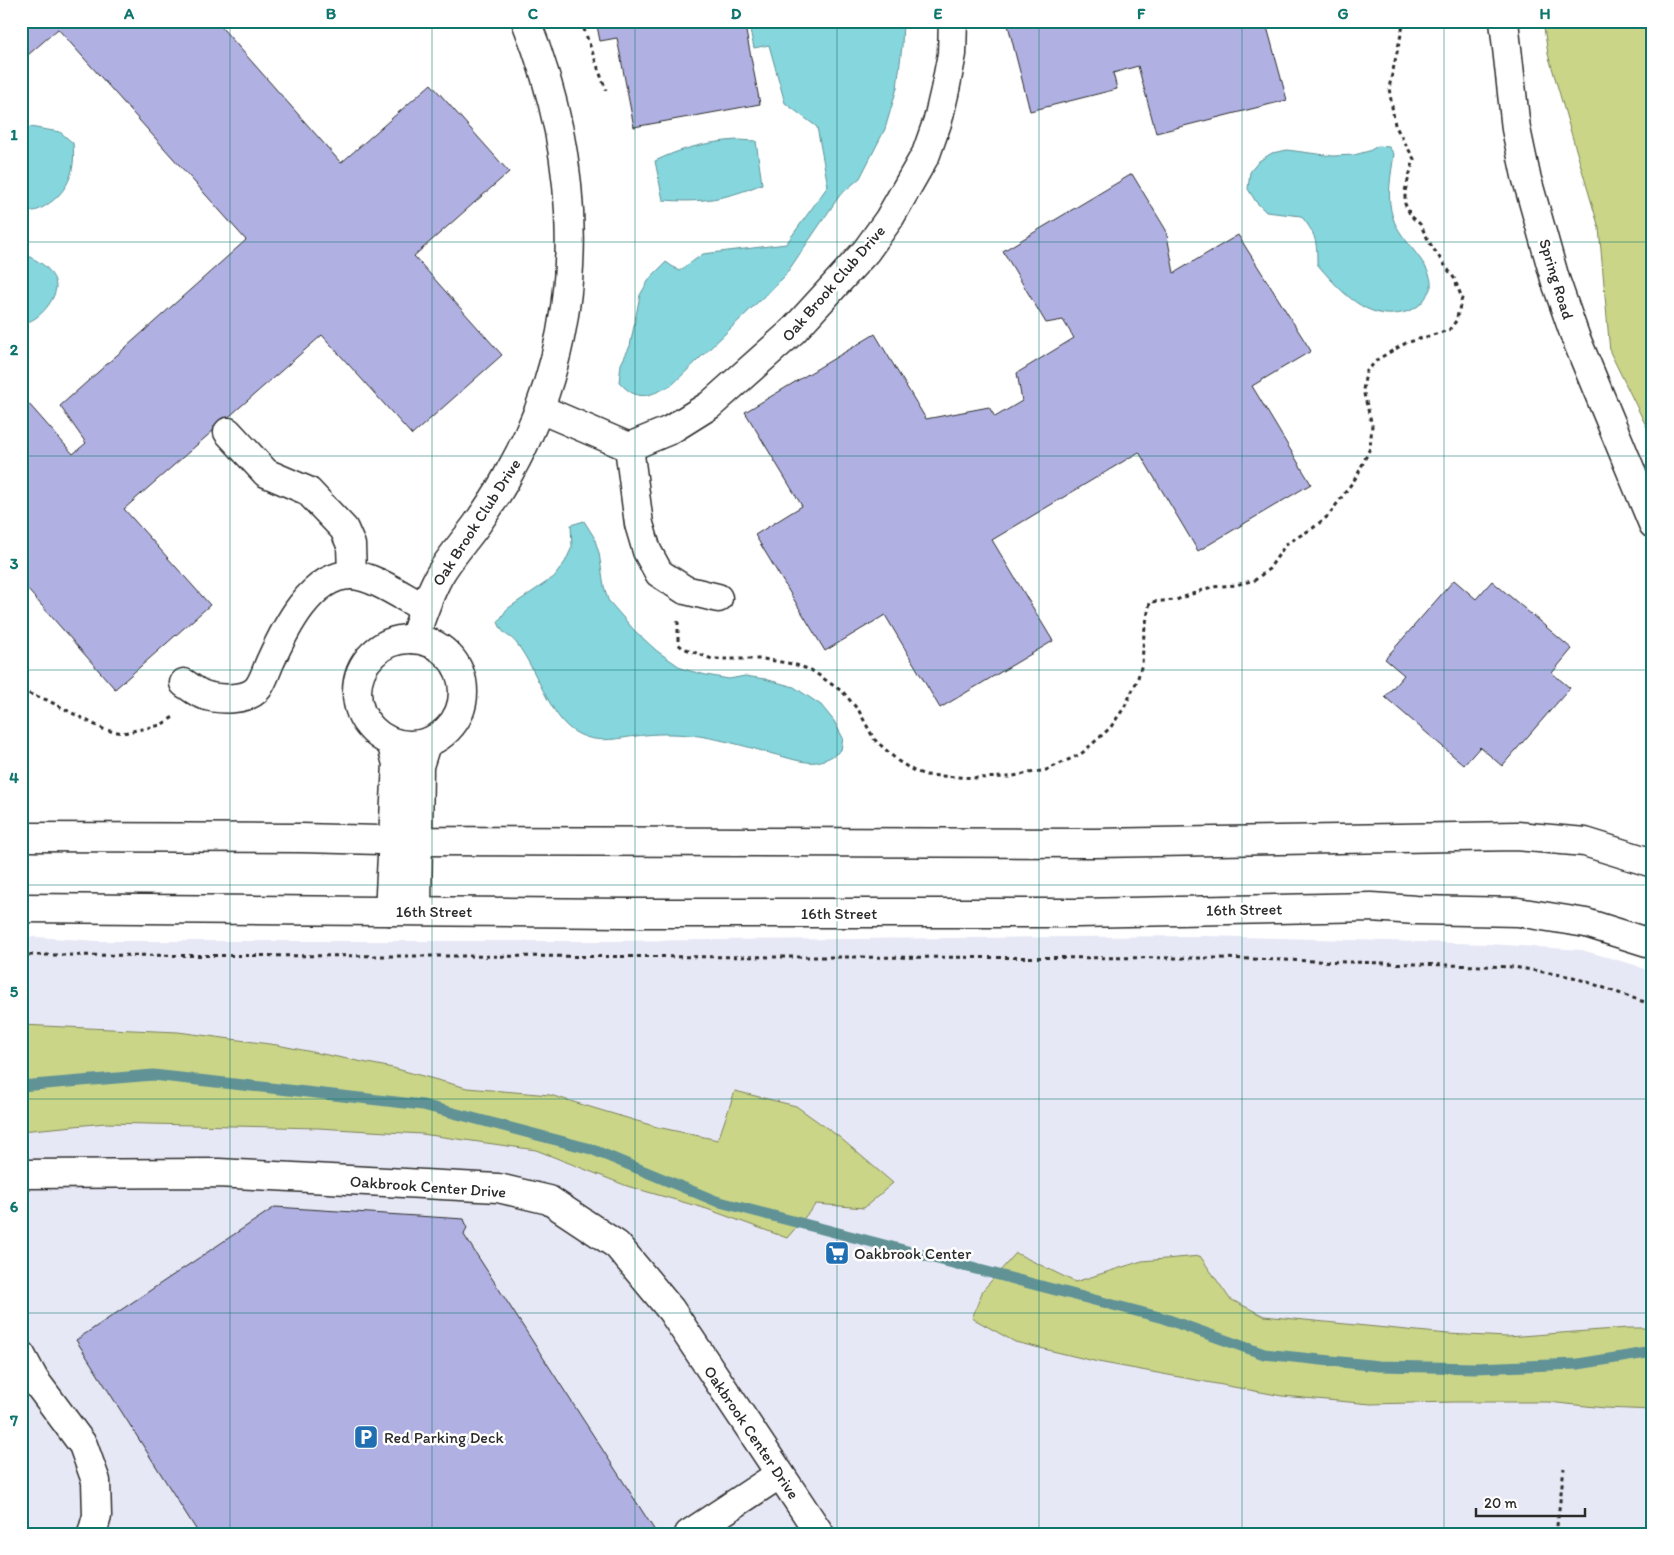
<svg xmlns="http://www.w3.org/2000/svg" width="1674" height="1555" font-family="Itim,sans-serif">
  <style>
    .built { fill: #e7e8f6 }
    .green { fill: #cad588; stroke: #7a805a }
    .water { fill: #85d6dd; stroke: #619296 }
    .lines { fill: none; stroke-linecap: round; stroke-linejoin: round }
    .stream { stroke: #619296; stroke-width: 11 }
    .building { fill: #b0b1e2; stroke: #2b2b2b }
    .minor-casing { stroke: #2b2b2b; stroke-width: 31 }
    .path { stroke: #2b2b2b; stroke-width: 3; stroke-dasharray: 4 4; stroke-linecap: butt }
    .minor { stroke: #fff; stroke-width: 28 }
    .grid { fill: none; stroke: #0f766e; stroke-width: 1; stroke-opacity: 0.55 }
    .labels { text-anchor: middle; stroke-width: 5; stroke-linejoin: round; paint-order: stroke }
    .street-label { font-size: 16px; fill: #2b2b2b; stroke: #fff }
    .poi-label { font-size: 16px; fill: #2b2b2b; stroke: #fff; text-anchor: start }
    .neatline { fill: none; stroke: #0f766e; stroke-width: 2 }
    .grid-label { font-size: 16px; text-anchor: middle; font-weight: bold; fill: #0f766e }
  </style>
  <rect width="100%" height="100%" fill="#fff"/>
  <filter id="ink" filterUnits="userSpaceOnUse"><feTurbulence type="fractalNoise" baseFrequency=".02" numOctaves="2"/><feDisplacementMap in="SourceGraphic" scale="10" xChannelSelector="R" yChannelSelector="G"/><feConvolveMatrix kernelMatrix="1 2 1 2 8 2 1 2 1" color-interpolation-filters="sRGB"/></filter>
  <g filter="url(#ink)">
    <!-- built -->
    <polygon class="built" points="21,936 98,941 598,941 1207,936 1491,944 1582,950 1635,965 1653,973 1653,1534 21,1534"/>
    <!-- green -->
    <g class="green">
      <polygon points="1543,21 1653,21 1653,440 1610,352 1599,228 1548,54"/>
      <polygon points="21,1025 178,1032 277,1045 393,1068 467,1088 550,1095 657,1127 718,1140 735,1091 796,1106 838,1136 893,1183 864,1208 816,1204 787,1238 707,1209 627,1186 536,1150 422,1134 318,1128 106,1123 21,1131"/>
      <polygon points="1016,1253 1075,1282 1142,1261 1200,1256 1230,1299 1264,1316 1448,1334 1507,1337 1628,1328 1653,1328 1653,1410 1605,1408 1548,1402 1453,1402 1371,1404 1282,1396 1098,1362 1015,1342 972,1318 983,1290"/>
    </g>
    <!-- water -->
    <g class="water">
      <path d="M751 21H903L902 46 897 88 885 129 860 178 840 195 784 277 672 385C649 396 638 403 619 382L621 364 630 346 640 295 650 278 666 262 679 271 703 254 786 244 828 186 817 127 785 103 769 45 754 48 750 30Z"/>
      <path d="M30 127 60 132 73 143C76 173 68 194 40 209 34 212 27 211 21 215V133Z"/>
      <path d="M737 140 756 141 762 184C726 199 702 203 663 200L655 161C682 148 707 142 737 140Z"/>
      <path d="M1378 146 1389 147 1394 154C1391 176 1386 197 1393 218 1400 241 1434 265 1431 287 1430 290 1427 294 1426 297 1419 309 1407 313 1394 314 1362 317 1336 286 1317 264 1317 241 1316 234 1301 216L1266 212 1256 202 1248 189 1250 172 1259 161 1272 153 1287 150 1333 156 1354 155 1369 151Z"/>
      <path d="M21 252C32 259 46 263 52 275 54 277 56 283 56 286 56 301 36 324 21 323Z"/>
      <path d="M584 521 594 537 599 553 604 586 608 600 634 630 657 651 683 669 706 675 729 679 745 676 765 679 794 687 821 705 834 721 843 738 841 750C834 756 826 760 817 762 804 764 786 757 773 754 748 747 724 740 699 736 681 734 663 733 645 735 621 737 598 746 575 732 550 718 536 668 517 644 509 633 504 638 498 622L507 609 554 577 565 562 572 547 571 525Z"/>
    </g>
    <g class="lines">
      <!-- stream -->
      <polyline class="stream" points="21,1086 153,1075 423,1105 591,1149 716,1201 1163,1318 1264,1354 1379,1366 1476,1368 1578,1364 1653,1352"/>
    </g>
    <!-- building -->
    <g class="building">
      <polygon points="21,21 216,21 341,163 431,84 509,172 414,256 502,355 412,435 322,335 124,509 210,605 115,689 21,582 21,395 73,454 86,443 60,406 246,240 58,29 21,61"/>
      <polygon points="596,21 744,21 760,104 634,127 617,38 600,41"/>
      <polygon points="1007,21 1288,21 1267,27 1287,100 1156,133 1138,66 1113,73 1117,89 1030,111"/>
      <polygon points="1132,174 1166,230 1174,273 1238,235 1311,351 1252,386 1311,484 1198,551 1139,452 992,540 1053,641 940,708 885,615 825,651 755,535 802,506 745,412 875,334 926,419 989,407 995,417 1022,401 1017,373 1074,338 1063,320 1046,323 1003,251"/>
      <polygon points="1454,580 1476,599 1492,581 1572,649 1552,673 1570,688 1502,766 1480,747 1464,765 1385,697 1404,675 1385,659"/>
      <polygon points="275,1207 464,1219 467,1227 464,1235 657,1534 199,1534 76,1340"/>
    </g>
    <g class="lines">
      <defs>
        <g id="minor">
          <polyline points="1504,21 1516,129 1526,176 1555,279 1575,336 1653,524"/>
          <polyline points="540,409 629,447 670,430 710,405 793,331 866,251 889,219 926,154 938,120 945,90 952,54 953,21"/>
          <polyline points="228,432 266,473 308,491 344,529 351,545 352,575"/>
          <polyline points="629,447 639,524 647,551 659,573 685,590 718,598"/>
          <circle cx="410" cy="692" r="53"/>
          <path d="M414 639C421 618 428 596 439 576 450 557 464 542 477 524 488 508 500 491 509 473 589 332 585 169 526 21"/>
          <path d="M184 683C190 687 197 693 204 695 218 700 248 701 258 688 264 680 267 668 271 660 285 629 311 575 351 575 372 575 405 598 424 608"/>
          <polyline points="21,837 301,838 419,841 1095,843 1517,836 1585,842 1653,863"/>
          <polyline points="21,908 626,913 1078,913 1371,907 1416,910 1518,912 1586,923 1653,944"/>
          <polyline points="417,910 419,766 426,744"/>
          <polyline points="389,911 397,764 391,742"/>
          <polyline points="21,1174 218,1173 498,1188 549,1200 617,1245 671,1310 820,1534"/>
          <polyline points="21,1355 34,1379 83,1445 96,1481 97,1516 92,1534"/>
          <polyline points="689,1534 780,1474"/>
        </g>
      </defs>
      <!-- minor casing -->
      <use href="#minor" class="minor-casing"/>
      <!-- path -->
      <g class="path">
        <polyline points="581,21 606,90"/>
        <polyline points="678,621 678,644 683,648 712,659 763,659 793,664 811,670 843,692 859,711 874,739 898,761 914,771 926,775 976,778 1008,777 1046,770 1081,754 1110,728 1124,708 1137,681 1142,664 1144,633 1150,602 1176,600 1211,587 1236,585 1255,580 1269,569 1286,544 1313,528 1328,516 1357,476 1370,448 1372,425 1363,390 1366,372 1378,359 1406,343 1449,330 1456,321 1462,298 1454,278 1432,247 1420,224 1411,216 1405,204 1405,191 1414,159 1395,125 1389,88 1404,21"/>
        <polyline points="21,691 47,700 105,730 123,733 161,725 175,716"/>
        <polyline points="21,955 1217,958 1514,967 1573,977 1653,1005"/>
        <polyline points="1556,1534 1564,1468"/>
      </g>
      <!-- minor -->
      <use href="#minor" class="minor"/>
    </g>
  </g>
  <!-- grid -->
  <path class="grid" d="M230 21V1534M432 21V1534M635 21V1534M837 21V1534M1039 21V1534M1242 21V1534M1444 21V1534M21 242H1653M21 456H1653M21 670H1653M21 885H1653M21 1099H1653M21 1313H1653"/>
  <!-- icons -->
  <defs>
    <symbol id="supermarket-square" viewBox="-11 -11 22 22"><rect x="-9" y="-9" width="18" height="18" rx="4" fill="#1f6fb2" stroke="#fff"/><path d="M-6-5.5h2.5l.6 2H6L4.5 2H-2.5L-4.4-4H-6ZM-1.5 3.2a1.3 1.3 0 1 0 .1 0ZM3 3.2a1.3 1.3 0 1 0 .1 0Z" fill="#fff"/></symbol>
    <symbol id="parking-square" viewBox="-11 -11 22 22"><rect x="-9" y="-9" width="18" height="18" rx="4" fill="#1f6fb2" stroke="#fff"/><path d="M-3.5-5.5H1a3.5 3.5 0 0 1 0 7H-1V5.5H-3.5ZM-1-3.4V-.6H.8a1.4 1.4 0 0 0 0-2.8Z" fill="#fff"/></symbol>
  </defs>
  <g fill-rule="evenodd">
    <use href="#supermarket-square" x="823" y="1239" width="28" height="28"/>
    <use href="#parking-square" x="352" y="1423" width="28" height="28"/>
  </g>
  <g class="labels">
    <!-- street labels -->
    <g class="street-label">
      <text transform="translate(1557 279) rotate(73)" y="6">Spring Road</text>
      <text transform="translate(833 283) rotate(-49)" y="6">Oak Brook Club Drive</text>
      <text transform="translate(476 522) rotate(-57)" y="6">Oak Brook Club Drive</text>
      <text transform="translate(1244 909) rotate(-1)" y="6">16th Street</text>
      <text x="434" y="917">16th Street</text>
      <text x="839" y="919">16th Street</text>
      <text transform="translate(428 1186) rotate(4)" y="6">Oakbrook Center Drive</text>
      <text transform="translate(752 1432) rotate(56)" y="6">Oakbrook Center Drive</text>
    </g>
    <!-- poi labels -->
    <g class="poi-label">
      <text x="854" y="1259">Oakbrook Center</text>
      <text x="384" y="1443">Red Parking Deck</text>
    </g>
  </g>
  <!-- margin -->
  <rect width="1674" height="1555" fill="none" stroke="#fff" stroke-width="55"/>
  <!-- scale -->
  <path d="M1476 1508v8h109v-8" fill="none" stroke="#2b2b2b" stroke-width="2.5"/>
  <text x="1484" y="1508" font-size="15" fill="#2b2b2b" stroke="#ffffff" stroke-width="4" paint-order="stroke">20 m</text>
  <rect x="28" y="28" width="1618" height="1500" class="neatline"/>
  <g class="grid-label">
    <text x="129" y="19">A</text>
    <text x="331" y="19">B</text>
    <text x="533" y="19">C</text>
    <text x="736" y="19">D</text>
    <text x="938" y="19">E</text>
    <text x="1141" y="19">F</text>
    <text x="1343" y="19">G</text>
    <text x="1545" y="19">H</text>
    <text x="14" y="140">1</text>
    <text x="14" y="355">2</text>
    <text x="14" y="569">3</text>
    <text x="14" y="783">4</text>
    <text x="14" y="997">5</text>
    <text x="14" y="1212">6</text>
    <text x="14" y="1426">7</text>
  </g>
</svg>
